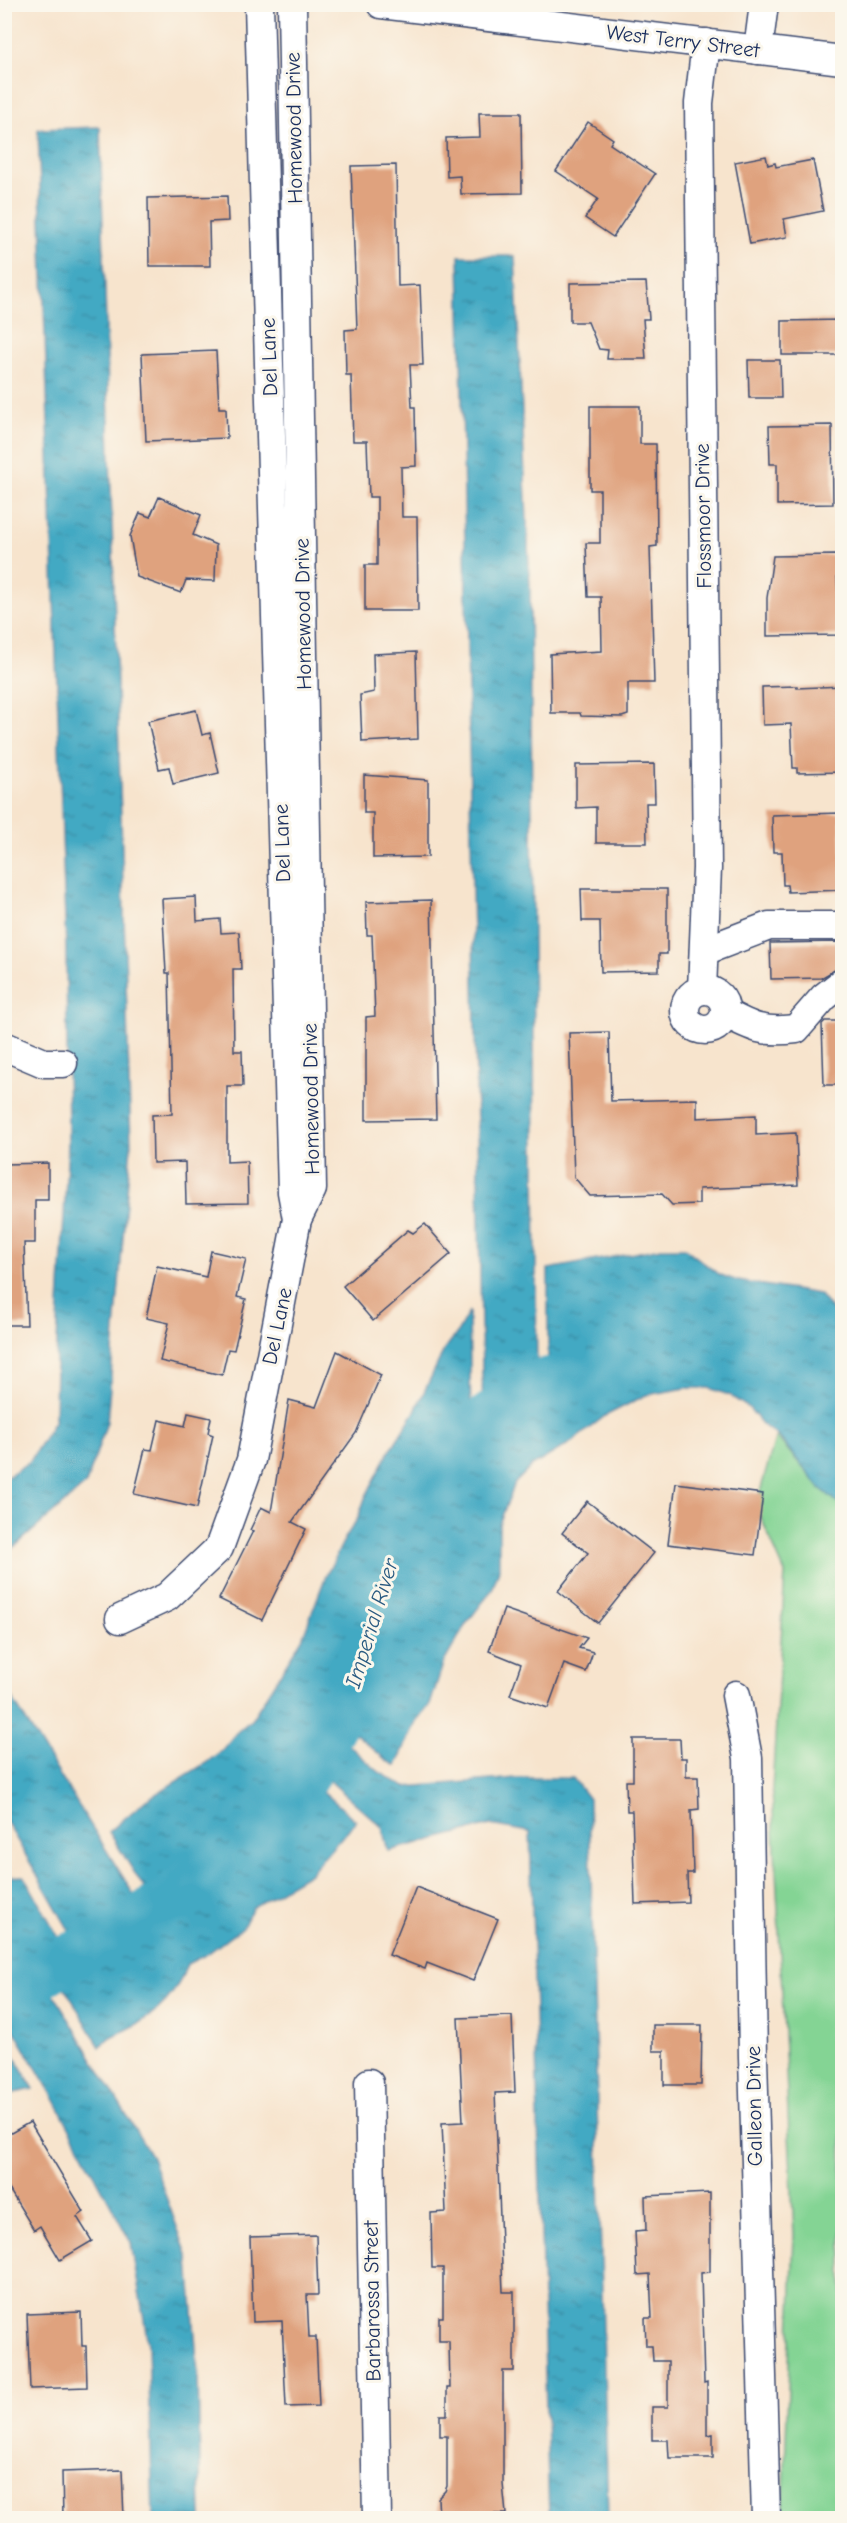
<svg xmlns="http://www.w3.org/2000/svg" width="847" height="2523" font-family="'Comic Neue',sans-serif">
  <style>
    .grass { fill: #84d494; stroke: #508279; stroke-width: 1.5 }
    .water { fill: url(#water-ripples); stroke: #2f6c90; stroke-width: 1.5 }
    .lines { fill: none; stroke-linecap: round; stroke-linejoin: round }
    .river { stroke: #43a9c3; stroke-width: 48 }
    .building { fill: #dfa27e }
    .minor-casing { stroke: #3c4a6f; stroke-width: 31 }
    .minor { stroke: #fff; stroke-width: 28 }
    .labels { text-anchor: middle; stroke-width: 6; stroke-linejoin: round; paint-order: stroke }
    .street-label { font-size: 21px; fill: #1b2f5e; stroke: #fbf7ec }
    .water-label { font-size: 22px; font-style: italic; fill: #295a81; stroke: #fbf7ec }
  </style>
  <defs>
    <pattern id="water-ripples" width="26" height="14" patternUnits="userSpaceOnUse" patternTransform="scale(1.5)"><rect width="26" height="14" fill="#43a9c3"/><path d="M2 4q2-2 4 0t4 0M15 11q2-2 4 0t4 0" fill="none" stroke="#378aa2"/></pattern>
  </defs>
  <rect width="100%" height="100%" fill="#fbf7ec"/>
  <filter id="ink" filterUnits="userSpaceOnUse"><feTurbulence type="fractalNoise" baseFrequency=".0167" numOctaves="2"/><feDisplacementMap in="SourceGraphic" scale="12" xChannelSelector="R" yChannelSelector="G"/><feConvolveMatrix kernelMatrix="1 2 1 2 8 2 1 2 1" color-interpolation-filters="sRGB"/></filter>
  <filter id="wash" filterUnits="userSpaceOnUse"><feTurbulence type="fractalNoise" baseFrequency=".008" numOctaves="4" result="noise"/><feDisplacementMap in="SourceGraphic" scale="24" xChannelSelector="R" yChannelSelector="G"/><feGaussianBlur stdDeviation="1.35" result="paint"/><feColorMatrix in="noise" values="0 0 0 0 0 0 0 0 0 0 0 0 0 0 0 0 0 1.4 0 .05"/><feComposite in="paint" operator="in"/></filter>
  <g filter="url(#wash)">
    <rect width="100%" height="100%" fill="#f7e4cd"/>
    <!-- grass -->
    <polygon class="grass" points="776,1436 820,1488 842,1506 842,2518 783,2518 794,2235 772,1789 785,1573 756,1506"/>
    <!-- water -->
    <g class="water">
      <polygon points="100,127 131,1146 107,1422 86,1484 5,1555 4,1479 30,1461 55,1420 56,1360 68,1143 66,951 38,129"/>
      <polygon points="459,256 515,256 530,588 537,1383 483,1421"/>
      <path d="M661 1248H685L718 1274 738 1281 819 1294 832 1310 842 1317V1506L820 1488 780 1438 763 1425 749 1408 729 1395 709 1388H686L646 1395 605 1416 572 1442 532 1466 515 1483 499 1524V1570L492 1590 466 1624 443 1664 430 1705 416 1722 396 1766 386 1760 335 1716H326C314 1728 293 1758 304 1774L356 1821 310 1873 253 1907 243 1927 207 1954 187 1964C177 1994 159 2012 132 2027 116 2036 113 2032 100 2047L52 1966 46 1962H36L5 1980V1877L24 1876 71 1959 76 1964 87 1963 155 1924 158 1915 156 1907 109 1832 146 1800 206 1763 222 1750 236 1733 252 1719 302 1639 325 1578 345 1538 358 1518 365 1498 388 1454 414 1413 444 1350 457 1333 468 1313 469 1311 471 1422 475 1433 482 1435 490 1433 543 1394 548 1388V1269Z"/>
      <polygon points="5,1687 146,1914 81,1951 5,1819"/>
      <polygon points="330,1729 379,1772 405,1787 517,1778 573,1778 589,1799 608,2518 549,2518 530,1832 490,1825 388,1851 382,1827 311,1764"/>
      <polygon points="42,1974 152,2158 189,2260 198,2374 201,2518 153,2518 148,2344 131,2243 51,2093 5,2015 5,1995"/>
      <polygon points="4,2040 34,2089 14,2093 5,2099"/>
    </g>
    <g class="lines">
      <!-- river -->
      <g class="river">
        <polyline points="435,1481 463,1436 537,1383 614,1371"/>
        <polyline points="264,1824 289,1805 352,1689 361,1656"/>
        <polyline points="4,1995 161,1906 209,1867"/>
      </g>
    </g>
    <g id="blocks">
      <!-- building -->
      <g class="building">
        <polygon points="479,113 521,113 522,193 461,194 460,176 447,177 446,138 480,137"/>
        <polygon points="588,122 613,139 610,144 655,174 613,237 585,218 598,199 556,171"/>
        <polygon points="766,156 768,165 775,163 776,167 813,160 823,211 784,219 787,237 750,244 735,162"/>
        <polygon points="396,165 398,286 420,285 423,365 410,365 412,407 415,407 416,466 401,467 402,517 417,517 418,611 365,611 365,565 377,565 377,497 369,497 367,441 353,441 351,375 346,375 345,330 357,329 351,166"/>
        <polygon points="227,196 228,221 209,222 210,266 149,266 148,198"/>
        <polygon points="646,282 649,319 643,319 646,359 607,359 608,350 599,349 588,322 570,322 570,283"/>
        <polygon points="843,320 843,355 782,355 782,321"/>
        <polygon points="216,351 219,408 226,408 227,438 146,441 142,354"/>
        <polygon points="748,360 780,360 781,398 749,398"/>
        <polygon points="590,406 640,406 640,444 656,444 657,546 650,547 654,683 628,683 628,715 622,717 581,716 580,713 551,713 550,654 602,651 601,597 588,597 586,543 600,543 600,490 590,490"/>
        <polygon points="832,425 833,504 777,505 777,464 770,464 769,426"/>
        <polygon points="159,497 201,515 193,535 216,545 215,581 186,580 181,593 137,577 130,536 140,513 150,517"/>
        <polygon points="836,555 838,597 843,597 843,635 767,636 767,598 773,556"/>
        <polygon points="416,652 418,739 362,742 360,695 374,692 373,654"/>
        <polygon points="797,686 797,688 843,686 843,772 797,773 797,768 793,768 791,724 763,725 762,687"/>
        <polygon points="196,710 202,735 210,733 219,773 173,784 169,767 159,769 148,721"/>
        <polygon points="654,764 655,803 646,803 647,843 596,843 596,807 576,808 576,765"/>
        <polygon points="364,775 428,780 428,857 373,858 373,813 364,813"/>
        <polygon points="840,813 843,890 788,892 787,885 783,885 782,852 773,852 772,815"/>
        <polygon points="581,889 667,889 667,954 659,954 659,971 601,972 600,921 582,921"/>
        <polygon points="196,897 197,921 220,919 221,933 239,932 241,969 233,969 234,1051 242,1051 243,1086 227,1086 227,1162 247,1161 248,1203 186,1204 185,1162 153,1163 152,1115 172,1114 169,973 166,973 162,899"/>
        <polygon points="431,900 436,1119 366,1120 366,1017 375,1016 372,935 367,935 366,902"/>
        <polygon points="840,942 840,967 821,978 771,979 770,943"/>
        <polygon points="825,1021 843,1021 843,1085 824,1085 822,1024"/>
        <polygon points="609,1032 611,1101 697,1099 697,1118 756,1115 756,1135 796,1133 798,1185 699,1189 699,1204 672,1205 662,1194 590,1196 574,1177 569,1033"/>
        <polygon points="48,1163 48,1200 35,1200 35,1243 24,1243 27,1325 4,1325 4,1164"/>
        <polygon points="425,1224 451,1254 373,1321 343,1286 408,1230 413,1233"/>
        <polygon points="211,1251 246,1259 237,1297 246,1299 234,1350 228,1349 222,1375 160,1361 169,1323 146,1318 157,1266 206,1277"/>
        <polygon points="337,1351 381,1375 356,1433 292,1522 306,1529 262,1620 219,1599 253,1531 250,1530 261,1507 271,1512 289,1400 316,1407"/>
        <polygon points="188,1413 211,1418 208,1433 213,1435 197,1508 134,1494 145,1449 152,1450 159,1420 185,1426"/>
        <polygon points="676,1483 763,1494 755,1555 668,1544"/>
        <polygon points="587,1501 654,1553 598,1623 558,1591 588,1553 562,1533"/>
        <polygon points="504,1609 587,1638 579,1648 593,1652 586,1672 564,1664 548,1708 510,1695 521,1664 489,1651"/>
        <polygon points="633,1739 680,1739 681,1758 686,1758 686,1777 698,1777 699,1809 691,1810 693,1873 687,1873 688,1902 635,1904 632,1811 627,1811 626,1781 633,1781"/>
        <polygon points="416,1887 498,1919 473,1981 427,1963 425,1969 389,1955"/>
        <polygon points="512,2016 515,2092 495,2093 503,2292 514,2292 514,2371 503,2371 503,2484 506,2514 493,2514 493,2518 439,2518 438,2498 445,2491 447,2486 447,2436 440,2436 440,2415 447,2415 447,2388 450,2388 449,2341 439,2341 439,2317 443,2317 443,2268 432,2268 431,2213 446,2212 442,2123 463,2122 458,2018"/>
        <polygon points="653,2025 702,2025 701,2085 664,2085 664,2051 653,2051"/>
        <polygon points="30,2122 84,2212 77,2217 92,2241 60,2260 40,2226 34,2230 4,2181 4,2137"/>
        <polygon points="710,2193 710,2272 701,2273 704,2383 707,2382 707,2435 713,2434 713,2458 669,2458 668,2440 652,2440 652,2407 668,2407 668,2361 653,2361 652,2346 646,2346 645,2318 652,2318 650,2274 637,2275 635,2231 646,2230 645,2196"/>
        <polygon points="316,2235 318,2295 307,2295 309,2337 316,2337 319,2406 286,2407 282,2321 253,2322 250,2237"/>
        <polygon points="81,2312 82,2346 86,2346 87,2387 30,2389 27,2314"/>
        <polygon points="122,2470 124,2518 63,2518 62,2472"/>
      </g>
    </g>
  </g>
  <g filter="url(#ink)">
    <use href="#blocks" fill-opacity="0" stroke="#3c4a6f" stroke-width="1.5"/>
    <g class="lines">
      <defs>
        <g id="minor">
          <polyline points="292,4 312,1189 297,1219"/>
          <polyline points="381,4 842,60"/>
          <polyline points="758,50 764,4"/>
          <polyline points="704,951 769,926 842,926"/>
          <circle cx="705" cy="1010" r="20"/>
          <polyline points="702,990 707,868 699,103 706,43"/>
          <path d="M725 1013C753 1028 764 1033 796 1029L824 997 842 983"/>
          <polyline points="4,1046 44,1063 63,1063"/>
          <polyline points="120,1619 167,1597 219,1548 251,1460 297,1219 292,1192 259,4"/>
          <polyline points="736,1695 748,1758 753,2057 766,2518"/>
          <polyline points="369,2083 377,2518"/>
        </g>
      </defs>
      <!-- minor casing -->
      <use href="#minor" class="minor-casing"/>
      <!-- minor -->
      <use href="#minor" class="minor"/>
    </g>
  </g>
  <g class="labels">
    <!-- street labels -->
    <g class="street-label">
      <text transform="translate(683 41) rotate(7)" y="7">West Terry Street</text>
      <text transform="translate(294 128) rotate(-91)" y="7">Homewood Drive</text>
      <text transform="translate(269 357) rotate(-92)" y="7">Del Lane</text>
      <text transform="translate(703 516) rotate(-91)" y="7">Flossmoor Drive</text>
      <text transform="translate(303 614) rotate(-91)" y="7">Homewood Drive</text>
      <text transform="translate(282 843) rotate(-92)" y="7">Del Lane</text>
      <text transform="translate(311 1099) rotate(-91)" y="7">Homewood Drive</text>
      <text transform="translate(277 1326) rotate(-78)" y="7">Del Lane</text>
      <text transform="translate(754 2106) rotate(-91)" y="7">Galleon Drive</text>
      <text transform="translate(372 2301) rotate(-91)" y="7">Barbarossa Street</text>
    </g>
    <!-- water labels -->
    <g class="water-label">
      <text transform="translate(371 1623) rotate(-73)" y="8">Imperial River</text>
    </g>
  </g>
  <!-- margin -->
  <rect width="847" height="2523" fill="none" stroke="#fbf7ec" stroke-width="24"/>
</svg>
